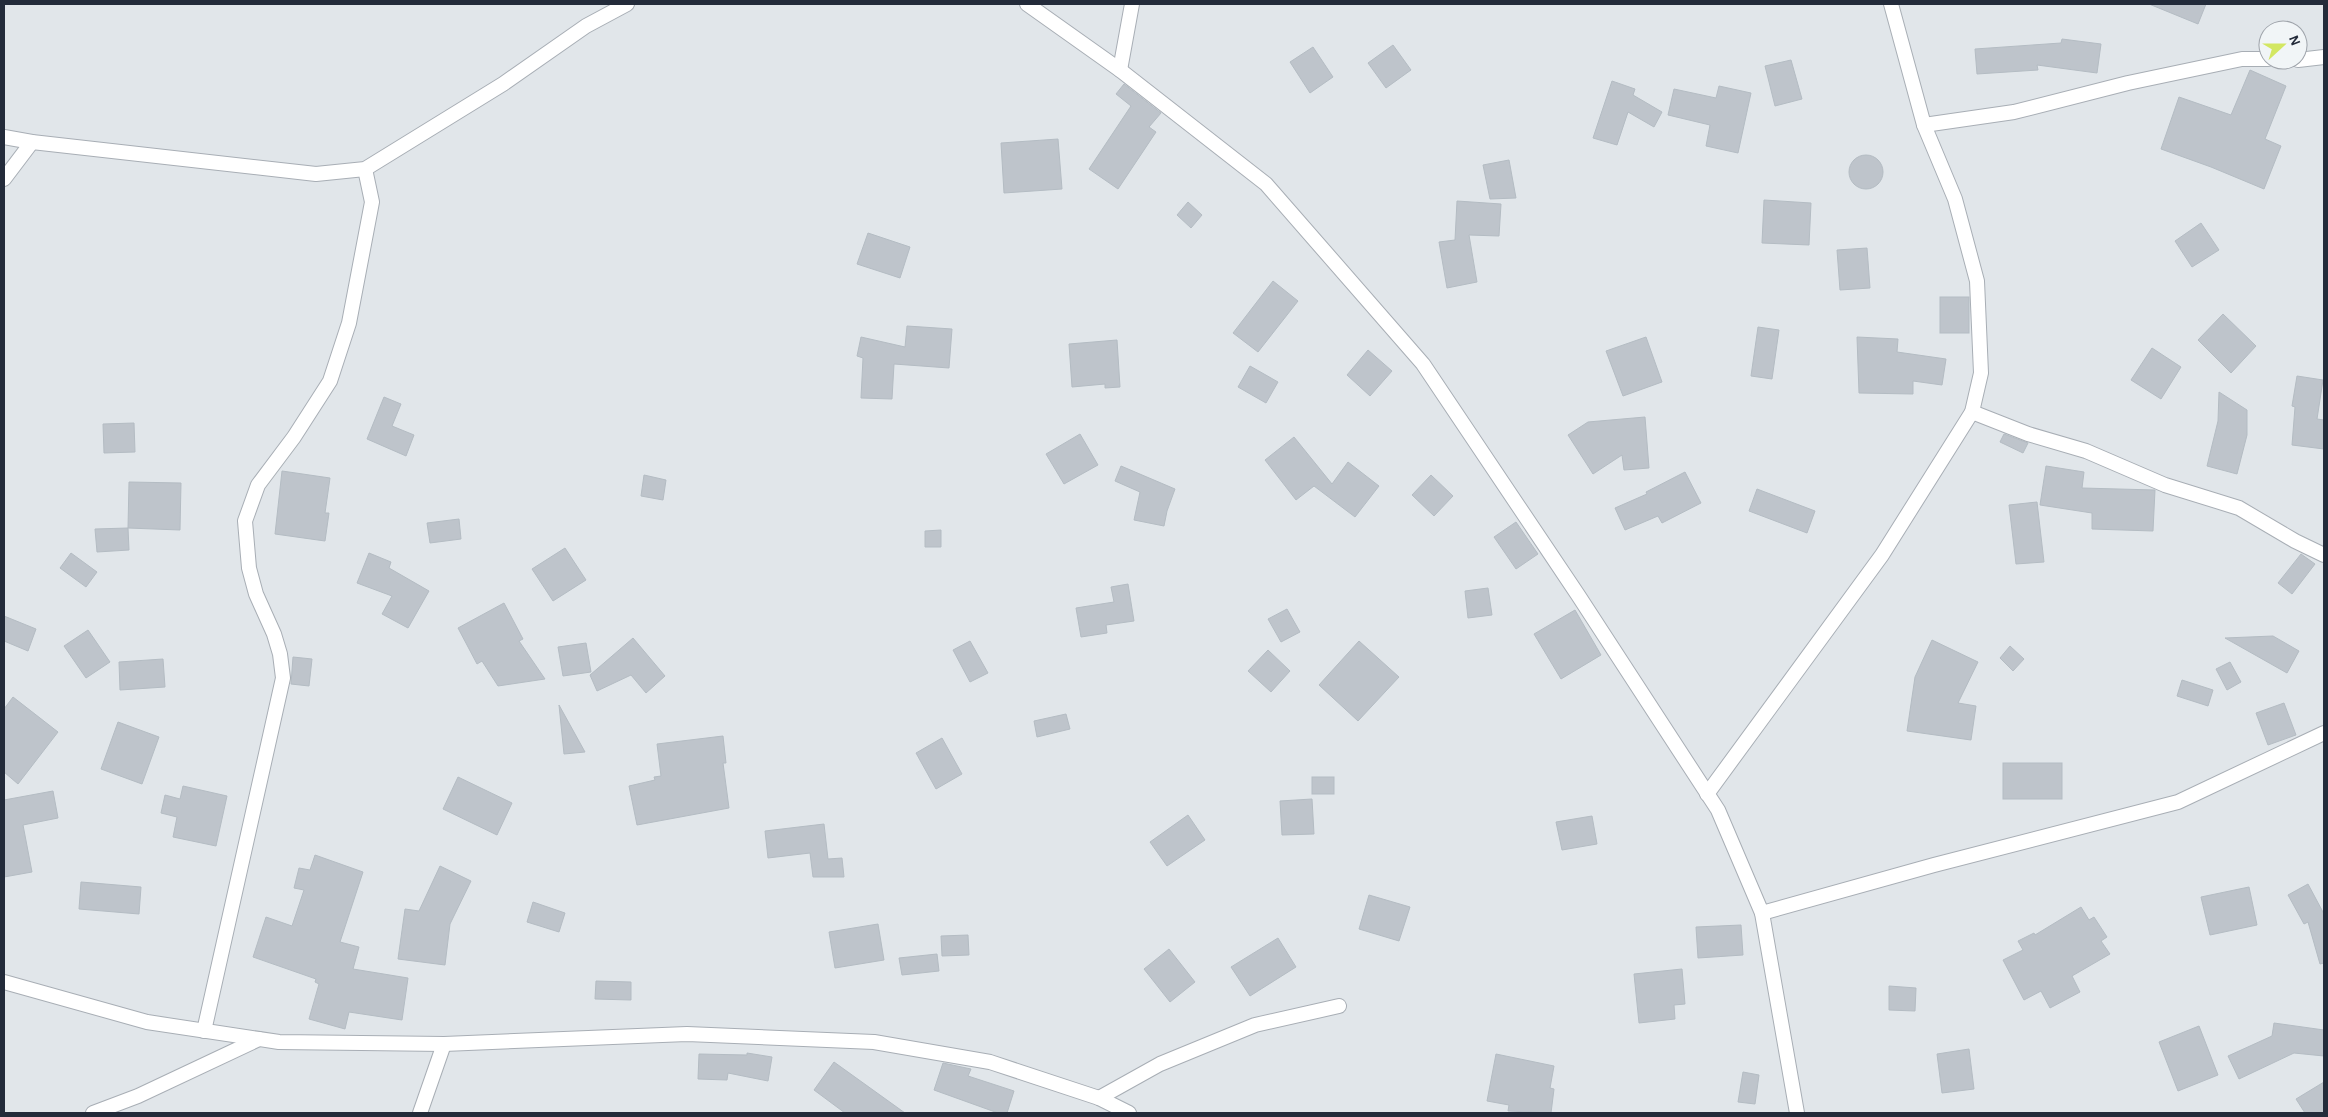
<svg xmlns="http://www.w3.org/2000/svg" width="2328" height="1117" font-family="'Alegreya Sans',sans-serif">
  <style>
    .building { fill: #bec4cb; stroke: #b4bcc3 }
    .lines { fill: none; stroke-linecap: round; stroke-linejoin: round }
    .minor-casing { stroke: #a8aeb5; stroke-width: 16 }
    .tertiary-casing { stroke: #a8aeb5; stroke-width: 16 }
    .minor { stroke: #fff; stroke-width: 14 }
    .tertiary { stroke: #fff; stroke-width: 14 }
  </style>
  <rect width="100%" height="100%" fill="#e1e6ea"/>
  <!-- building -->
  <g class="building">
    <polygon points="2149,4 2206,4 2198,24"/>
    <polygon points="2062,39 2101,44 2097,73 2037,65 2038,70 1977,74 1975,49 2061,43"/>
    <polygon points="1393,45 1411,70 1386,88 1368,63"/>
    <polygon points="1313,47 1333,77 1310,93 1290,62"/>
    <polygon points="1791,60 1802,99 1775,106 1765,66"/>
    <polygon points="2250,70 2286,86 2265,139 2281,146 2264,189 2211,167 2161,149 2179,97 2231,115"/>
    <polygon points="1612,81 1635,89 1633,95 1662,112 1654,127 1628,112 1617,145 1593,138"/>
    <polygon points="1124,84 1161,113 1149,127 1156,132 1118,189 1089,169 1131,106 1116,94"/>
    <polygon points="1719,86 1751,93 1738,153 1706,146 1710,125 1668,115 1674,89 1716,98"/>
    <polygon points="1058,139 1062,189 1004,193 1001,143"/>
    <circle cx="1866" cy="172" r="17"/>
    <polygon points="1509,160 1516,198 1490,199 1483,165"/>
    <polygon points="1764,200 1811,203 1809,245 1762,243"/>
    <polygon points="1457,201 1501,204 1499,236 1469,235 1477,282 1447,288 1439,242 1455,240"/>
    <polygon points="1188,202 1202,215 1191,228 1177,215"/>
    <polygon points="2201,223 2219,250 2192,267 2175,241"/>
    <polygon points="868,233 910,247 900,278 857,264"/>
    <polygon points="1867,248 1870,288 1840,290 1837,250"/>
    <polygon points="1273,281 1298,301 1258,352 1233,333"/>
    <rect x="1940" y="297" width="29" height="36"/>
    <polygon points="2223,314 2256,346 2231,373 2198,340"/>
    <polygon points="907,326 952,329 949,368 894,364 892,399 861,398 863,358 857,356 861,337 905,347"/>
    <polygon points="1758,327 1779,330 1772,379 1751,376"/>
    <polygon points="1646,337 1662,382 1623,396 1606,351"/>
    <polygon points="1857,337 1898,339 1897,352 1946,359 1942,385 1913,381 1913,394 1859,393"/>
    <polygon points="1117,340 1120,387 1105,388 1105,384 1072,387 1069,344"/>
    <polygon points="2152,348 2181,367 2161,399 2131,380"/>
    <polygon points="1368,350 1392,371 1370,396 1347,375"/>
    <polygon points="1250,366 1278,382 1266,403 1238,387"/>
    <polygon points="2297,376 2323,380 2317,419 2324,420 2324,449 2292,445 2295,407 2292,406"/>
    <polygon points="2219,392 2247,410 2247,435 2237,474 2207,466 2218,421"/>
    <polygon points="384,397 401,404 392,426 414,435 406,456 367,439"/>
    <polygon points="1645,417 1649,468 1624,470 1622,455 1593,474 1568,435 1588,422"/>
    <polygon points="134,423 135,452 104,453 103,424"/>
    <polygon points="1080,434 1098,465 1064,484 1046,454"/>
    <polygon points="2004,434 2028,443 2023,453 2000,442"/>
    <polygon points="1294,437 1332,484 1348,462 1379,486 1355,517 1314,486 1296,500 1265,460"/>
    <polygon points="1121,466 1175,489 1167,511 1164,526 1134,520 1140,492 1115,481"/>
    <polygon points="2046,466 2084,472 2082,488 2155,490 2153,531 2092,529 2092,513 2040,505"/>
    <polygon points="282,471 330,478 325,513 329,513 325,541 275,534"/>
    <polygon points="1685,472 1701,503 1662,523 1658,516 1625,530 1615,508 1647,494 1646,492"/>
    <polygon points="644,475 666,480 663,500 641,496"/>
    <polygon points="1431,475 1453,496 1434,516 1412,495"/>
    <polygon points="129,482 181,483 180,530 128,528"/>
    <polygon points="1757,489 1815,511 1807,533 1749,511"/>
    <polygon points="2037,502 2044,562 2016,564 2009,505"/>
    <polygon points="459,519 461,539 430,543 427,523"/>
    <polygon points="1516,522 1538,554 1516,569 1494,537"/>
    <polygon points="128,528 129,550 97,552 95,529"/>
    <polygon points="941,530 941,547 925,547 925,531"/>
    <polygon points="565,548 586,580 553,601 532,569"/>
    <polygon points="71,553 97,572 86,587 60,568"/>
    <polygon points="369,553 391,562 389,568 429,591 408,628 382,614 392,596 357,583"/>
    <polygon points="2301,554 2315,564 2292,594 2278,583"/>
    <polygon points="1128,584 1134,621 1106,625 1107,633 1081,637 1076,608 1114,602 1111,587"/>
    <polygon points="1488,588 1492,615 1468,618 1465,591"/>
    <polygon points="504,603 523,639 519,641 545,679 498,686 482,661 477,664 458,628"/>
    <polygon points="1287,609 1300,632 1281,642 1268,619"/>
    <polygon points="1575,610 1601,655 1561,679 1534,634"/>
    <polygon points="4,616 36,629 28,651 4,641"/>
    <polygon points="88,630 110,662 86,678 64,646"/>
    <polygon points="2273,636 2299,651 2287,673 2225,638"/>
    <polygon points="633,638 665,676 646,693 631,675 597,691 590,675"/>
    <polygon points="1932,640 1978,662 1958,703 1976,706 1971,740 1907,731 1915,677"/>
    <polygon points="970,641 988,673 970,682 953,650"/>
    <polygon points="1359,641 1399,677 1358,721 1319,685"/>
    <polygon points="586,643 591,672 563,676 558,647"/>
    <polygon points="2010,646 2024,659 2013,671 2000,658"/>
    <polygon points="1268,650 1290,671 1271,692 1248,671"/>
    <polygon points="293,657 312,659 309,686 291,684"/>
    <polygon points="163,659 165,687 120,690 119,662"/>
    <polygon points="2230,662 2241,682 2227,690 2216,669"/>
    <polygon points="2182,680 2213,690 2208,706 2177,696"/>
    <polygon points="13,697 58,732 18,784 4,772 4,709"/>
    <polygon points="2284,703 2296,735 2268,745 2256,713"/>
    <polygon points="559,705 585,752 564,754"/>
    <polygon points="1066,714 1070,729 1037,737 1034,721"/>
    <polygon points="118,722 159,737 142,784 101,769"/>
    <polygon points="723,736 726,763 723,763 729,808 637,825 629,786 655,780 654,777 661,776 657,744"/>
    <polygon points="942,738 962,774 936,789 916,753"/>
    <rect x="2003" y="763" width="59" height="36"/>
    <polygon points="458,777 512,803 497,835 443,809"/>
    <rect x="1312" y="777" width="22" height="17"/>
    <polygon points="183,786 227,796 216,846 173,837 177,817 161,813 165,795 180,799"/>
    <polygon points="53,791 58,818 23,825 32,872 4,877 4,800"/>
    <polygon points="1312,799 1314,834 1282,835 1280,801"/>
    <polygon points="1188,815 1205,840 1167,866 1150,842"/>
    <polygon points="1592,816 1597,844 1562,850 1556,822"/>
    <polygon points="824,824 828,859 842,858 844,877 813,877 810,853 768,858 765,831"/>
    <polygon points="315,855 363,872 340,942 359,947 353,969 408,978 402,1020 349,1012 345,1029 309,1019 319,984 315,982 316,979 253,957 266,917 292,926 304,890 294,888 299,868 310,870"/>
    <polygon points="440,866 471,881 450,924 445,965 398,959 405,909 419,911"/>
    <polygon points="81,882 141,887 139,914 79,909"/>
    <polygon points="2308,884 2324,914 2324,963 2320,964 2308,922 2304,924 2288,895"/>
    <polygon points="2249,887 2257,925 2210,935 2201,897"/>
    <polygon points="1369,895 1410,907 1399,941 1359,929"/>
    <polygon points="533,902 565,913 559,932 527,922"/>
    <polygon points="2081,907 2089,920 2094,917 2107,937 2101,941 2110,954 2072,976 2080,992 2050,1008 2041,991 2024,1000 2003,960 2023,950 2018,941 2034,933 2035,935"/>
    <polygon points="878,924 884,960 835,968 829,932"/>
    <polygon points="1741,925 1743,955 1698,958 1696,927"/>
    <polygon points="968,935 969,955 942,956 941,936"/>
    <polygon points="1278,938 1296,967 1250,996 1231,967"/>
    <polygon points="1169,949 1195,982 1170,1002 1144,969"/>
    <polygon points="937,954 939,971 902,975 899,958"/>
    <polygon points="1682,969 1685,1004 1674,1005 1675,1019 1639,1023 1634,974"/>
    <polygon points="596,981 631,982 631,1000 595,999"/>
    <polygon points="1889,986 1916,988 1915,1011 1889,1010"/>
    <polygon points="2274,1023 2324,1030 2324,1056 2294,1053 2239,1079 2228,1056 2272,1036"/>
    <polygon points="2199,1026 2218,1075 2178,1091 2159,1042"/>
    <polygon points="1969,1049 1974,1089 1942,1093 1937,1054"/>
    <polygon points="747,1053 772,1057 768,1081 728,1073 727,1080 698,1079 699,1054 747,1055"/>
    <polygon points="1496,1054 1554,1066 1550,1088 1554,1089 1551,1113 1508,1111 1509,1105 1487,1101"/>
    <polygon points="834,1062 905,1113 845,1113 814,1090"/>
    <polygon points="943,1063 971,1069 968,1076 1014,1091 1007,1113 998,1113 934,1090"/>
    <polygon points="1743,1072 1759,1075 1755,1104 1738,1102"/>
    <polygon points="2324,1082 2324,1113 2305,1113 2296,1099"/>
  </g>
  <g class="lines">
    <defs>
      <g id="minor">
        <polyline points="1027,4 1120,70 1266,184 1423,364 1578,595 1718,810 1762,913 1797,1113"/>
        <polyline points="2298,60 2324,57"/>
        <polyline points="1120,70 1132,4"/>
        <polyline points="1924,125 2014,112 2128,83 2242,59 2268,59"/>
        <polyline points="4,137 32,142 316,174 365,169 503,84 586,26 627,4"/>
        <polyline points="4,179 32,142"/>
        <polyline points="1972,412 2028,434 2086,451 2165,485 2239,508 2295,541 2324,555"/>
        <polyline points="1707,794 1882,555 1972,412 1981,373 1977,281 1955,199 1924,125 1891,4"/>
        <polyline points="1762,913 1934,865 2178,802 2324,733"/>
        <polyline points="204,1031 283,678 280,654 274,634 256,594 249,568 245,521 258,485 294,437 330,381 349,323 372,202 365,169"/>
        <polyline points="1099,1098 1160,1064 1255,1025 1339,1006"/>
        <polyline points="93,1113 138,1096 259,1039"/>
        <polyline points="420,1113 444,1044"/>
      </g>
      <polyline id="tertiary" points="4,982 147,1022 279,1042 444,1044 687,1034 874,1042 990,1062 1099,1098 1129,1113"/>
    </defs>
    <!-- minor casing -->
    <use href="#minor" class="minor-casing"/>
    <!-- tertiary casing -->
    <use href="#tertiary" class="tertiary-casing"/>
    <!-- minor -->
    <use href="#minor" class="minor"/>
    <!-- tertiary -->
    <use href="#tertiary" class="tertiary"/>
  </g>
  <!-- border -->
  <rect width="2328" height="1117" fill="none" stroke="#232b3a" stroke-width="10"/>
  <!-- north arrow -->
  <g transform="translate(2283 45) rotate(69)"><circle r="24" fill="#f1f5f7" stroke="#9fa4ab"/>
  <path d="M0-4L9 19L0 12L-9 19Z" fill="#d3e762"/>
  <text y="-8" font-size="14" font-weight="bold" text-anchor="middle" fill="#232b3a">N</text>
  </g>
</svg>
